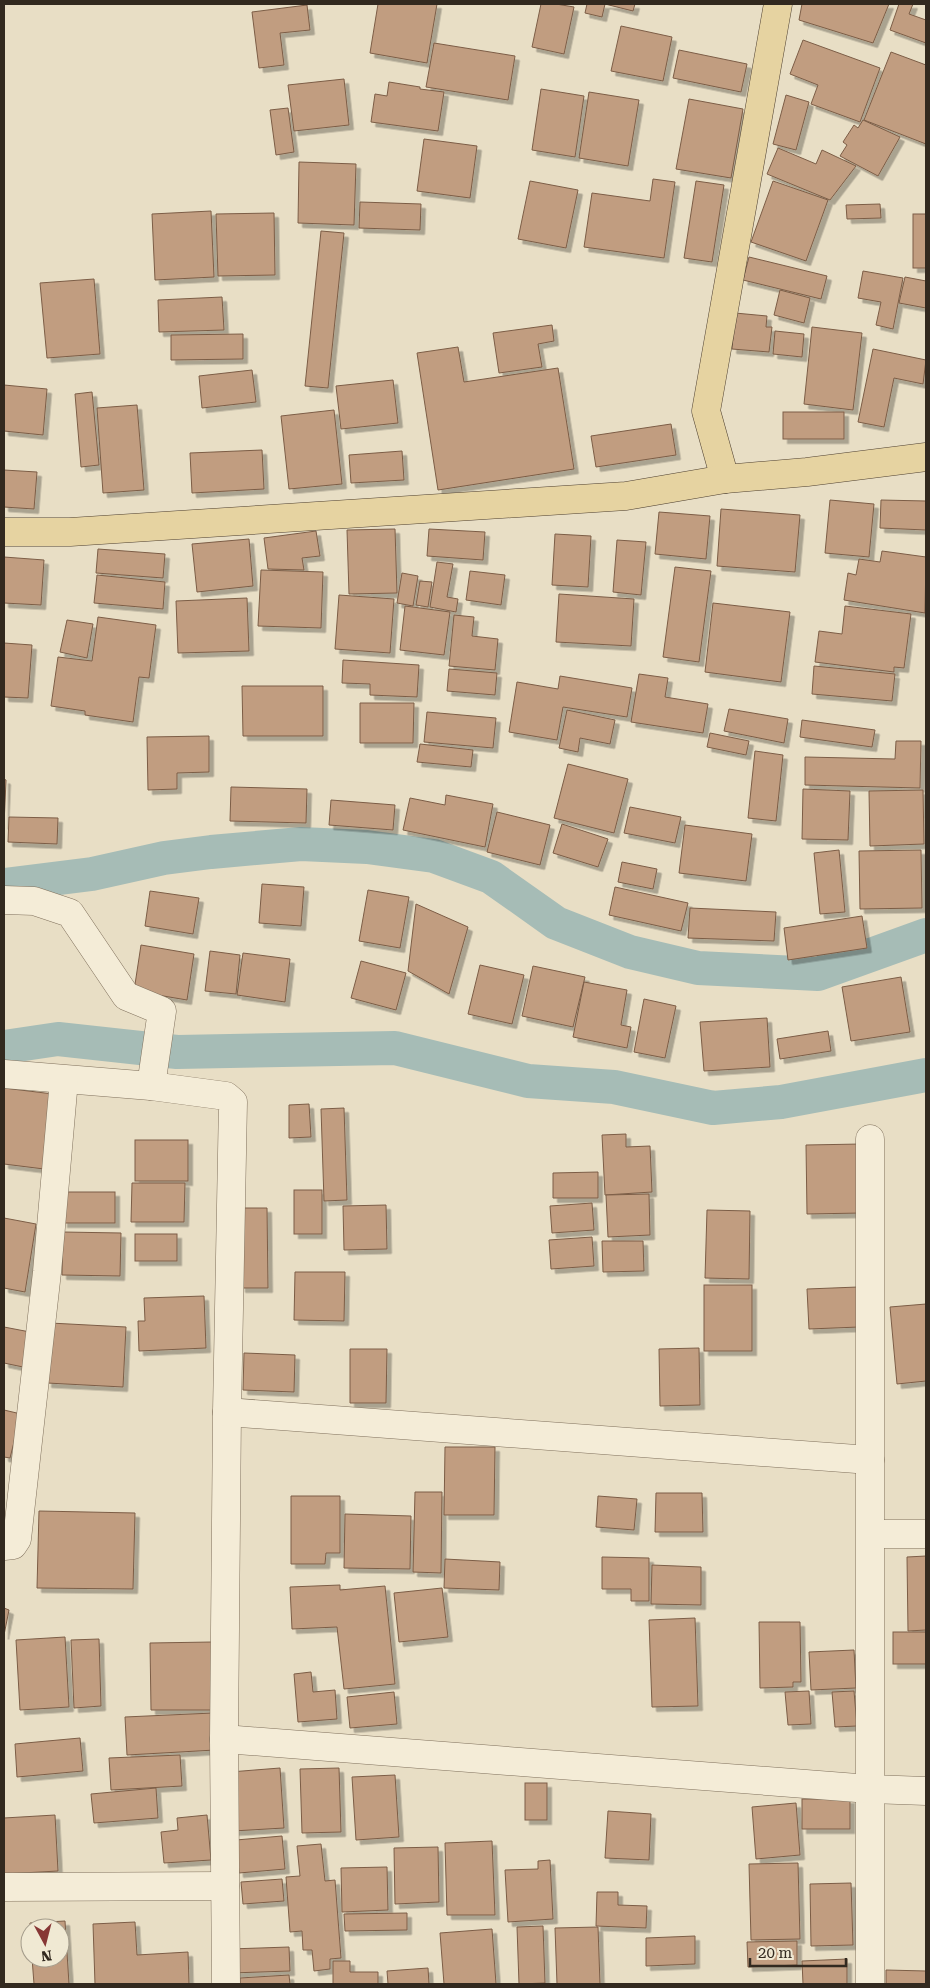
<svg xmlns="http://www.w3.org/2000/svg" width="930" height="1988" font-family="'Roboto Serif',serif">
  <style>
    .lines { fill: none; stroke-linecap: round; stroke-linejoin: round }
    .canal { stroke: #a6bcb6; stroke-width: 34 }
    .building { fill: #c19d80; stroke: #7c5d46; filter: url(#shadow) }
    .minor-casing { stroke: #80715d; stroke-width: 29 }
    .major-casing { stroke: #4f4031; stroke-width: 29 }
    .minor { stroke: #f4ecd7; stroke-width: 28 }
    .major { stroke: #e6d3a1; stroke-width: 28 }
  </style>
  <defs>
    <filter id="shadow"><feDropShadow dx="4.5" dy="4.5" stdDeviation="0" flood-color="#0004"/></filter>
  </defs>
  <rect width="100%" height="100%" fill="#e8dec5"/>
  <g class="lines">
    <!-- canal -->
    <g class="canal">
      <polyline points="4,885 92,874 164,858 211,852 301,844 367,847 434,856 491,877 556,923 630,952 698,968 818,974 926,935"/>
      <polyline points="4,1047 58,1039 177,1052 395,1048 528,1081 614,1087 713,1108 781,1102 926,1075"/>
    </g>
  </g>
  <!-- building -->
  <g class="building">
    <polygon points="378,4 437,4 427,63 370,53"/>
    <polygon points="541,4 556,4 574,7 564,54 532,47"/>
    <polygon points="587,4 635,4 633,11 605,4 602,17 585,13"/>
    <polygon points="802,4 889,4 873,43 799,20"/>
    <polygon points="899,4 913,4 909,14 926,20 926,43 890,30"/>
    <polygon points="307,5 310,30 280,33 284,65 259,68 252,12"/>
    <polygon points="621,26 672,37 663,81 611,71"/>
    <polygon points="803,40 880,68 860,122 811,104 818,85 790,74"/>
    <polygon points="434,43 515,56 508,100 426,87"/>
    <polygon points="679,50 747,64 741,92 673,78"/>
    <polygon points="891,52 926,65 926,144 864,120"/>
    <polygon points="344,79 349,125 294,131 288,85"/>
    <polygon points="389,82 420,87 420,89 444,92 438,131 371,122 375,94 387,96"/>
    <polygon points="541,89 584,96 575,157 532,150"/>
    <polygon points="589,92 639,100 628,166 579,158"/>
    <polygon points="786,95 809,102 796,150 773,144"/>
    <polygon points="689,99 743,109 731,178 676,169"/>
    <polygon points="288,108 294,152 276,155 270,110"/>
    <polygon points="863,120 900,137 878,176 840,156 847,145 843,142 854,125 858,128"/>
    <polygon points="424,139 477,146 470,198 417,191"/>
    <polygon points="778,148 816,164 822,150 856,166 830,200 767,174"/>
    <polygon points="299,162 356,164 354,225 298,223"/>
    <polygon points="653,179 675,182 664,258 584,247 592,193 650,201"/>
    <polygon points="530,181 578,190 566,248 518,239"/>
    <polygon points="696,181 724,185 712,262 684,258"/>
    <polygon points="773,181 828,200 806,261 751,242"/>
    <polygon points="360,202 421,204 420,230 359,228"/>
    <polygon points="880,204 881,218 847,219 846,205"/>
    <polygon points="211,211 214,277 155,280 152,214"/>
    <polygon points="274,213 275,275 218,276 216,214"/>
    <rect x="913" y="214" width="13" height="54"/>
    <polygon points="321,231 344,233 328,388 305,386"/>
    <polygon points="749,257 827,276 821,299 743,280"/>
    <polygon points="863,271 903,278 893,329 876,325 881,302 858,298"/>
    <polygon points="905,277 926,281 926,308 899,303"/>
    <polygon points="94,279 100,354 47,358 40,283"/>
    <polygon points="780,290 810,298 804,323 774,315"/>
    <polygon points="222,297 224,330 159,332 158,300"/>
    <polygon points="735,313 767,316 766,327 772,327 769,352 732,349"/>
    <polygon points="552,325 554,341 538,344 542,367 499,373 493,333"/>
    <polygon points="812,327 862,333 853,410 804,404"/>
    <polygon points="775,331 804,334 802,357 773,354"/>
    <polygon points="243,334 243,359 171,360 171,335"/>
    <polygon points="458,347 464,382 558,368 574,469 438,490 417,353"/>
    <polygon points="873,349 926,360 923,384 894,378 884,427 858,422"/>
    <polygon points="252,370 256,402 202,408 199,376"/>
    <polygon points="393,380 398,423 341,429 336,386"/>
    <polygon points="4,385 47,389 43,435 4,431"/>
    <polygon points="92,392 99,465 81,467 75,394"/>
    <polygon points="137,405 144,490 103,493 97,408"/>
    <polygon points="334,410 342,484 289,489 281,416"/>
    <rect x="783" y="412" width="61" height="27"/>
    <polygon points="671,424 676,455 596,467 591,436"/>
    <polygon points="262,450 264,489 192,493 190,453"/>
    <polygon points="402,451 404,480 351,483 349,455"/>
    <polygon points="4,470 37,472 34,509 4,507"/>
    <polygon points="830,500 874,504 869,557 825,553"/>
    <polygon points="881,500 926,501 926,530 880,528"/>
    <polygon points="721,509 800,515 795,572 717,566"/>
    <polygon points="659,512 710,516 706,559 655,554"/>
    <polygon points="395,529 397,593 349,594 347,530"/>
    <polygon points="429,529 485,532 483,560 427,556"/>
    <polygon points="316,531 320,556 302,558 304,570 268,569 264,538"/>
    <polygon points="555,534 591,536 588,587 552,585"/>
    <polygon points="249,539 253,586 197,592 192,544"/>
    <polygon points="617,540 646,542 641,595 613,592"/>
    <polygon points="98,549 165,554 163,578 96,573"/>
    <polygon points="882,551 926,557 925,613 844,600 848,573 856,575 859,559 880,562"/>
    <polygon points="4,557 44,560 41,605 4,603"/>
    <polygon points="437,562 453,564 447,597 458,599 456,612 430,607"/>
    <polygon points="675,567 711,571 699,662 663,657"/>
    <polygon points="261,570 323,572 321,628 258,626"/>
    <polygon points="470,571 505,575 501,605 466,600"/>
    <polygon points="402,573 418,576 413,606 397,603"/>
    <polygon points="97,575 165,582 163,609 94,603"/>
    <polygon points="420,581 432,582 428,607 416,605"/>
    <polygon points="559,594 634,599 631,646 556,642"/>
    <polygon points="339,595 394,599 390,653 335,649"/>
    <polygon points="247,598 249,651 178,653 176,601"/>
    <polygon points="713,603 790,612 781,682 705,672"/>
    <polygon points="405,606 450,612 444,655 400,650"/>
    <polygon points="845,606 911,614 904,668 894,667 894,672 815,662 819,631 842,634"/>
    <polygon points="454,615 474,617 472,636 498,639 495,670 449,666"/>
    <polygon points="98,617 156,625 149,678 139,677 133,722 85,715 85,711 51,706 58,657 92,661"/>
    <polygon points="67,620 93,624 87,658 60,652"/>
    <polygon points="4,643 32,645 28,698 4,697"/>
    <polygon points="343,660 419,665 417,697 370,695 370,684 342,683"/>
    <polygon points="814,666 895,674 892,701 812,694"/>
    <polygon points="449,669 497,673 495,695 447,691"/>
    <polygon points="639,674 668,678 665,697 708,704 703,733 631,722"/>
    <polygon points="560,676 632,688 627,717 563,707 557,740 509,732 517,682 558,689"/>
    <polygon points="242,686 323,686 323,736 243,736"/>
    <polygon points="360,703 414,703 413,743 360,743"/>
    <polygon points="729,709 788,719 784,743 724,731"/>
    <polygon points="567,710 615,720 610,744 580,738 578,752 559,748"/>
    <polygon points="427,712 496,718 493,748 424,742"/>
    <polygon points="802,720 875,730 872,747 800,737"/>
    <polygon points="710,733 749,741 746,755 707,747"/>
    <polygon points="209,736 209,772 177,773 177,789 148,790 147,737"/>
    <polygon points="896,741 921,741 920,788 805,785 805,757 895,759"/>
    <polygon points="420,744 473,750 471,767 417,762"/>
    <polygon points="755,751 783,755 776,821 748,818"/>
    <polygon points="568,764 628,779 614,833 554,818"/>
    <polygon points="4,779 6,780 4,825"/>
    <polygon points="231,787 307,789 306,823 230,821"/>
    <polygon points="803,789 850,791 848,840 802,839"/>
    <polygon points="923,790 924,844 870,846 869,791"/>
    <polygon points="446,795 493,804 485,847 403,830 410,798 445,805"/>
    <polygon points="331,800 395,805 393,830 329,825"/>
    <polygon points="630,807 681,817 675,843 624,833"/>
    <polygon points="497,812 550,825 540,865 487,852"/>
    <polygon points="9,817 58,818 57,844 8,842"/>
    <polygon points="562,824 608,839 598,867 553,853"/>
    <polygon points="685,825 752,834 746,881 679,873"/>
    <polygon points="839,850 845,912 820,914 814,853"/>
    <polygon points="921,850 922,908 860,909 859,851"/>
    <polygon points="622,862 657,869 653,889 618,882"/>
    <polygon points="262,884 304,887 301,926 259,923"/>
    <polygon points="615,887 688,903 681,931 609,915"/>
    <polygon points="368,890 409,897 400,948 359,941"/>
    <polygon points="150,891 199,898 193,934 145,926"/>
    <polygon points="416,904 468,927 449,994 408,971"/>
    <polygon points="690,908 776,912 774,941 688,938"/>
    <polygon points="862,916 867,948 788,960 784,928"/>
    <polygon points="141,945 194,954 187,1000 134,991"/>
    <polygon points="210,951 240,955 236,994 205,991"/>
    <polygon points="243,953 290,959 285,1002 237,995"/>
    <polygon points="361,961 406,973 396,1010 351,998"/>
    <polygon points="480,965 524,975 512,1024 468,1014"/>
    <polygon points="533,966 585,977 573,1027 522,1016"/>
    <polygon points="901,977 910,1032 851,1041 842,987"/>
    <polygon points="584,982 627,990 621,1025 631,1027 627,1048 573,1037"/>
    <polygon points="644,999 676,1006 665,1058 634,1052"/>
    <polygon points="767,1018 770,1067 704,1071 700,1022"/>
    <polygon points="828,1031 831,1051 780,1059 777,1039"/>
    <polygon points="4,1088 53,1094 44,1169 4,1164"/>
    <polygon points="309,1104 311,1137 289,1138 289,1105"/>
    <polygon points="344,1108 347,1200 324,1201 321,1109"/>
    <polygon points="626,1134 626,1147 650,1146 652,1192 605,1195 602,1135"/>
    <rect x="135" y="1140" width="53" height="41"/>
    <polygon points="861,1144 862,1213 807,1214 806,1145"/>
    <polygon points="598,1172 598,1198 553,1198 553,1173"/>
    <polygon points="132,1183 185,1183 184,1222 131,1222"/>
    <rect x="294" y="1190" width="28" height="44"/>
    <rect x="63" y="1192" width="52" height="31"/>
    <polygon points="649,1194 650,1235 608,1237 606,1195"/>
    <polygon points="592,1203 594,1230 552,1233 550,1206"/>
    <polygon points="386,1205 387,1249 344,1250 343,1206"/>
    <polygon points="239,1208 267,1208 268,1288 241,1288"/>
    <polygon points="707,1210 750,1211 749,1279 705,1278"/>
    <polygon points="4,1218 36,1224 25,1292 4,1288"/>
    <polygon points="63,1232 121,1233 120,1276 62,1275"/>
    <rect x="135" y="1234" width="42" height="27"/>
    <polygon points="592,1237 594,1266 551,1269 549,1240"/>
    <polygon points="602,1241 643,1241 644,1271 603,1272"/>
    <polygon points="295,1272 345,1272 344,1321 294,1320"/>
    <rect x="704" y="1285" width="48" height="66"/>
    <polygon points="858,1287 859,1327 809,1329 807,1289"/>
    <polygon points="204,1296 206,1348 139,1351 138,1321 145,1321 144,1298"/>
    <polygon points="926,1304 926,1381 897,1384 890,1307"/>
    <polygon points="50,1323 126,1327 123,1387 47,1383"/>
    <polygon points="4,1327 30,1332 23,1367 4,1363"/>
    <polygon points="699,1348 700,1405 660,1406 659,1349"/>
    <polygon points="350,1349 387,1349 386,1403 350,1403"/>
    <polygon points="244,1353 295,1355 294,1392 243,1390"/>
    <polygon points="4,1410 21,1414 10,1458 4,1457"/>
    <polygon points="445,1447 495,1447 494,1515 444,1515"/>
    <polygon points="415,1492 442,1492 441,1573 413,1572"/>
    <polygon points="656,1493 702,1493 703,1532 655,1532"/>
    <polygon points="291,1496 340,1496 340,1553 326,1553 325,1564 291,1564"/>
    <polygon points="598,1496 637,1499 634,1530 596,1527"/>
    <polygon points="39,1511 135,1513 133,1589 37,1588"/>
    <polygon points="345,1514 411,1516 410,1569 344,1568"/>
    <polygon points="926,1556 926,1630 908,1631 907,1557"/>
    <polygon points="602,1557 649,1558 649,1601 631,1601 631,1589 602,1589"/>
    <polygon points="445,1559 500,1562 499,1590 444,1588"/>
    <polygon points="652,1565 701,1567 701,1605 651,1604"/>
    <polygon points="340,1585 340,1590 385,1586 395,1684 344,1689 337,1627 292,1629 290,1587"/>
    <polygon points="442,1588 448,1637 399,1642 394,1593"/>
    <polygon points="4,1608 9,1610 4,1635"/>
    <polygon points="695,1618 698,1706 652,1707 649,1620"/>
    <polygon points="759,1622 800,1622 801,1682 793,1682 793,1687 760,1688"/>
    <rect x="893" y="1632" width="33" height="32"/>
    <polygon points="65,1637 69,1707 20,1710 16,1640"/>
    <polygon points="99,1639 101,1706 74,1708 71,1640"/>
    <polygon points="212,1642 213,1710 151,1710 150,1643"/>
    <polygon points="854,1650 856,1688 811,1690 809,1652"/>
    <polygon points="311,1672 313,1692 335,1690 337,1719 298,1722 294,1674"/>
    <polygon points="809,1691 811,1724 788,1725 785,1692"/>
    <polygon points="854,1691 857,1726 835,1727 832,1692"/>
    <polygon points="394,1692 397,1724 350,1728 347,1697"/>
    <polygon points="213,1713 215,1750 127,1755 125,1717"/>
    <polygon points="80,1738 83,1771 17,1777 15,1744"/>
    <polygon points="180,1755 182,1786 111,1790 109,1758"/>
    <polygon points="280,1768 284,1828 233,1831 230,1772"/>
    <polygon points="339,1768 341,1832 302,1833 300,1769"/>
    <polygon points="395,1775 399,1837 356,1840 352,1777"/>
    <rect x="525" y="1783" width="22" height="37"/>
    <polygon points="156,1788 158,1818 94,1823 91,1794"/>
    <rect x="802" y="1799" width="48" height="30"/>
    <polygon points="796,1803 800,1855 756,1859 752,1807"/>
    <polygon points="608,1811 651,1814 649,1860 605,1858"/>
    <polygon points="55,1815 58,1871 4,1874 4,1818"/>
    <polygon points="207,1815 211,1860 164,1863 161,1832 178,1830 177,1818"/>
    <polygon points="282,1836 285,1869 239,1873 236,1840"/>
    <polygon points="492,1841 495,1915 447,1915 445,1843"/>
    <polygon points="321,1844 325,1881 335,1880 341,1958 330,1959 330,1969 314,1971 312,1950 303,1950 302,1931 290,1932 286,1877 300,1876 297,1846"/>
    <polygon points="438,1847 439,1902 395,1904 394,1848"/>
    <polygon points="550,1860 553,1919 508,1922 505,1870 538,1869 538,1861"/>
    <polygon points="798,1863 800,1939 751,1940 749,1864"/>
    <polygon points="387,1867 388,1910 342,1912 341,1868"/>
    <polygon points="282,1879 284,1901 243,1904 241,1882"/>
    <polygon points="851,1883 853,1945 811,1946 810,1884"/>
    <polygon points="597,1892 618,1892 618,1905 647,1906 646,1928 596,1926"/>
    <polygon points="407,1913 407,1930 345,1931 344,1914"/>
    <polygon points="65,1921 69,1984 34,1984 32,1958 60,1958 60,1928 30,1929 30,1923"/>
    <polygon points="135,1922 137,1955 188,1952 189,1984 95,1984 93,1924"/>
    <polygon points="543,1926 545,1983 519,1984 517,1927"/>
    <polygon points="598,1927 600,1984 557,1984 555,1928"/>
    <polygon points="492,1929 496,1984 444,1984 440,1933"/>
    <polygon points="695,1936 695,1964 646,1966 646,1938"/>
    <polygon points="797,1941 797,1965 748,1967 747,1942"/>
    <polygon points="289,1947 290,1971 231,1973 230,1949"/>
    <polygon points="847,1959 847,1984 803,1984 802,1961"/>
    <polygon points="333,1961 350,1961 350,1972 378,1972 378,1984 333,1984"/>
    <polygon points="428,1968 429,1984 388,1984 387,1971"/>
    <polygon points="886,1970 926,1971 926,1984 886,1984"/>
    <polygon points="289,1975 290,1984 240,1984 240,1978"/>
  </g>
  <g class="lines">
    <defs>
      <g id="minor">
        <polyline points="4,900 34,901 70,913 126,996 162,1011 151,1086"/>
        <polyline points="4,1074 151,1086 226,1096 233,1102 227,1412 224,1739 226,1984"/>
        <polyline points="870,1139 870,1984"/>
        <polyline points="227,1412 870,1460"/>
        <polyline points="871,1534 926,1534"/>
        <polyline points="4,1546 13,1545 17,1539 47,1272 64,1080"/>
        <polyline points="224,1739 870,1789 926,1791"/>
        <polyline points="4,1887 225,1886"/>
      </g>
      <g id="major">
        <polyline points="725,479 706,411 778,4"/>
        <polyline points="4,532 70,532 626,496 725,479 807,472 926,457"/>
      </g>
    </defs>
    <!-- minor casing -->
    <use href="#minor" class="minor-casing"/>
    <!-- major casing -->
    <use href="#major" class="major-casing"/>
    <!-- minor -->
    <use href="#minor" class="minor"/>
    <!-- major -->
    <use href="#major" class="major"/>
  </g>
  <!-- border -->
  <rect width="930" height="1988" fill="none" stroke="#32291f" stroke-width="10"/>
  <!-- north arrow -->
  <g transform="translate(45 1943) rotate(173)"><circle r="24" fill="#f0e9d3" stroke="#a49c8b"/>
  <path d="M0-4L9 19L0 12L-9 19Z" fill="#873735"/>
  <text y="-8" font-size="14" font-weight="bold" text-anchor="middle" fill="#32291f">N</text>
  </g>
  <!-- scale -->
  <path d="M750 1958v8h96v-8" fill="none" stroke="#32291f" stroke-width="2.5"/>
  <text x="758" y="1958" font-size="15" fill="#32291f" stroke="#f0e9d3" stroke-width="4" paint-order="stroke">20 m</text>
</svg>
